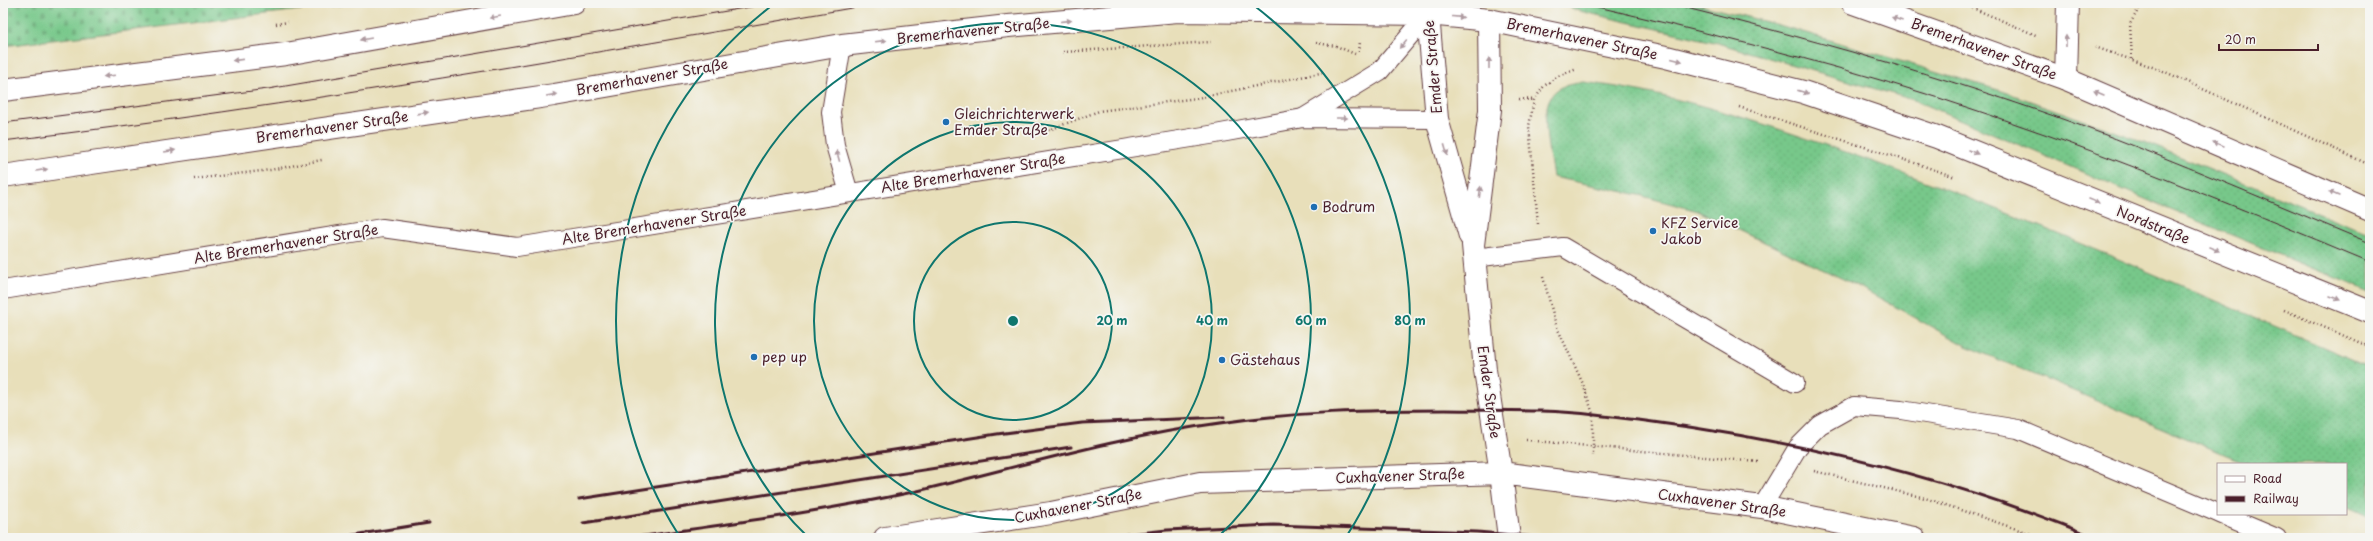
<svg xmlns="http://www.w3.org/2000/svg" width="2373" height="541" font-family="'Playpen Sans',sans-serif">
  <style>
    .grass { fill: url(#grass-dots); stroke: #60745a }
    .cemetery { fill: url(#cemetery-stones); stroke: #60745a }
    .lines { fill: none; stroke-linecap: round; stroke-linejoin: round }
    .lane-casing { stroke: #623c40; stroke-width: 20 }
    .street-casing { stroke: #623c40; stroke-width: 24 }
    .secondary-casing { stroke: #623c40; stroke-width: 24 }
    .primary-casing { stroke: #623c40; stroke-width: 24 }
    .path { stroke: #623c40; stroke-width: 2.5; stroke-dasharray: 1 3; stroke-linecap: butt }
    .lane { stroke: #fff; stroke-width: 18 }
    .street { stroke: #fff; stroke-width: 22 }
    .secondary { stroke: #fff; stroke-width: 22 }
    .primary { stroke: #fff; stroke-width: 22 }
    .tram { stroke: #4a1f2b; stroke-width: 1 }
    .rail { stroke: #4a1f2b; stroke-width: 3 }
    .oneway { fill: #ae9aa0 }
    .ring { fill: none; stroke: #0f766e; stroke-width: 2 }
    .poi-dot { fill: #1f6fb2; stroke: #f6f6f2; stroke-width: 1.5 }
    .labels { text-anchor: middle; stroke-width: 3.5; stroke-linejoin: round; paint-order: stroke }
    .street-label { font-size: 14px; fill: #4a1f2b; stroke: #f6f6f2 }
    .poi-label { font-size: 14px; fill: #4a1f2b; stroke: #f6f6f2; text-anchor: start }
    .centre { fill: #0f766e; stroke: #f6f6f2; stroke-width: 2 }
    .ring-label { font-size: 12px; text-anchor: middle; font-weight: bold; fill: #0f766e; stroke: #f6f6f2; stroke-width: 3.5; stroke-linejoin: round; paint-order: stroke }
  </style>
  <defs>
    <pattern id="grass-dots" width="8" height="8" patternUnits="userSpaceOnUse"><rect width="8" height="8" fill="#77c88a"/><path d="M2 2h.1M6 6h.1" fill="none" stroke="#68ab77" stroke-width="1.8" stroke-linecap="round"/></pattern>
    <pattern id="cemetery-stones" width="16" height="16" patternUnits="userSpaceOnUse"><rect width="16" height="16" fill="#77c88a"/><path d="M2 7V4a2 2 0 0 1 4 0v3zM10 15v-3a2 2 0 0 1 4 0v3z" fill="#68ab77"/></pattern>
  </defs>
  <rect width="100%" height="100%" fill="#f6f6f2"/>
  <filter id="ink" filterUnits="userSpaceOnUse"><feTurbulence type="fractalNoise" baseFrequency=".025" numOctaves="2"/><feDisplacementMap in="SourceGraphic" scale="8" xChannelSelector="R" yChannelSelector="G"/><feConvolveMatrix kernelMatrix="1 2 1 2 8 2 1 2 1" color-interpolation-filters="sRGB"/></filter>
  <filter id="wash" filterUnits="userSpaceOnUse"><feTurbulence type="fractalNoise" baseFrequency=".012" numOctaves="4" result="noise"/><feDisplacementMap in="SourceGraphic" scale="16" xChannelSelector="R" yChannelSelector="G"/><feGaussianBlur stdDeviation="0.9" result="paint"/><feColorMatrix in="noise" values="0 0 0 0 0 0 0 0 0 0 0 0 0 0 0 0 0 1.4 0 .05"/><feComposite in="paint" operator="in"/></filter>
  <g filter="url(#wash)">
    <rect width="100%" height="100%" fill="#e8dfba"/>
    <!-- grass -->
    <g class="grass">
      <polygon points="1572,3 1692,3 1779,25 2005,92 2139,140 2370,234 2370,292 2166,208 1917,101 1714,42 1571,9"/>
      <path d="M1583 82C1682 94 1778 128 1871 161 2040 222 2205 297 2370 367V517L2346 506V464H2248L1966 346 1856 285 1698 211 1639 195 1553 177C1550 156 1539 112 1552 95 1559 85 1573 84 1583 82Z"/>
    </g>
    <!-- cemetery -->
    <polygon class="cemetery" points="3,3 357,3 3,46"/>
  </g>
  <g filter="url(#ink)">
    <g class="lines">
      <defs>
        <g id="lane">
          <polyline points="842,45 831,112 835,145 849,193"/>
          <polyline points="1303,118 1380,71 1428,14"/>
          <polyline points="1474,258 1563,247 1795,383"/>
          <polyline points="3,290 382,228 517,247 1210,135 1303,118 1437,119"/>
          <polyline points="1762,507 1798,447 1820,425 1854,406 1901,410 2018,429 2218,513"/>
          <polyline points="2220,514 2277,538"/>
        </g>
        <g id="street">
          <polyline points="2066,79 2068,3"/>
          <polyline points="885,538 1051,513 1200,483 1501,473 1509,538"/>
        </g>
        <g id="secondary">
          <polyline points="1428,14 1437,119 1470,236"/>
          <polyline points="1489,20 1490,110 1473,245 1485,370 1501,473 1762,507 1914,538"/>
        </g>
        <g id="primary">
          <polyline points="1853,3 2066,79 2370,210"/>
          <polyline points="3,90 286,54 574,3"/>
          <polyline points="3,176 554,95 842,45 1008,26 1178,11 1428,14 1489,20 1666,57 1803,92 1937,137 2370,312"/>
        </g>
      </defs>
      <!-- lane casing -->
      <use href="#lane" class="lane-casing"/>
      <!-- street casing -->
      <use href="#street" class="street-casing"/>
      <!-- secondary casing -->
      <use href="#secondary" class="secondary-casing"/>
      <!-- primary casing -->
      <use href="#primary" class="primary-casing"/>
      <!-- path -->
      <g class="path">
        <polyline points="1961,3 2038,36"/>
        <polyline points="276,24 288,22"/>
        <polyline points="1316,43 1336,46 1355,54"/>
        <polyline points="2095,47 2161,70 2370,165"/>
        <polyline points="1063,52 1211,42"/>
        <polyline points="1359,52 1360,41"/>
        <polyline points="2132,59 2130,24 2142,3"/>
        <polyline points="1519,99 1534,100"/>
        <polyline points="1739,107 1918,164 1955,177"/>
        <polyline points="1041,133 1099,111 1197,98 1325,72"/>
        <polyline points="194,179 270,170 322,160"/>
        <polyline points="1538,224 1529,126 1534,100 1544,86 1558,76 1577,69"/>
        <polyline points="1543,277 1556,325 1583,384 1593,414 1593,456"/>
        <polyline points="2284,310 2370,347"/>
        <polyline points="1526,440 1758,462"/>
        <polyline points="1814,471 1925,498 2043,538"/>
      </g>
      <!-- lane -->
      <use href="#lane" class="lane"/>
      <!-- street -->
      <use href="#street" class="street"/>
      <!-- secondary -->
      <use href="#secondary" class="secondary"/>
      <!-- primary -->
      <use href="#primary" class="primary"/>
      <!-- tram -->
      <g class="tram">
        <path d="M1581 3C1700 31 1819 60 1936 97 2084 145 2227 202 2370 262"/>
        <path d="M1666 3C1805 37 1944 76 2079 125 2177 161 2273 203 2370 243"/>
        <polyline points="3,123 268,89 774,3"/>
        <path d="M3 141C297 106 588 54 880 3"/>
      </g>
      <!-- rail -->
      <g class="rail">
        <polyline points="579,499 997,434 1082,423 1224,417"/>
        <polyline points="583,523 1071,447"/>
        <polyline points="335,538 429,523"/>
        <path d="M631 538C725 524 820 512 913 492 1015 468 1116 437 1220 423 1296 412 1368 410 1445 410 1494 411 1546 409 1595 415 1766 433 1937 472 2096 538"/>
        <polyline points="1092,538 1167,530 1273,525 1477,532 1549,538"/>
      </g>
    </g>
    <!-- one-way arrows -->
    <defs><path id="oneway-solid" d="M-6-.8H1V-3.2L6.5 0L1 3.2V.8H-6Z"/></defs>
    <g class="oneway">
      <use href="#oneway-solid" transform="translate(495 17) rotate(170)"/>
      <use href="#oneway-solid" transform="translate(1458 17) rotate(5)"/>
      <use href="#oneway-solid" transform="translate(1897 19) rotate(-161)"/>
      <use href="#oneway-solid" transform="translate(1066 21) rotate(-5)"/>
      <use href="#oneway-solid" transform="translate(366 39) rotate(170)"/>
      <use href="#oneway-solid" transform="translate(881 41) rotate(-7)"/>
      <use href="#oneway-solid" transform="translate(2066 41) rotate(-90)"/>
      <use href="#oneway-solid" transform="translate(1403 44) rotate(130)"/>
      <use href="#oneway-solid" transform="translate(238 60) rotate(173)"/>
      <use href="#oneway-solid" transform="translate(1677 60) rotate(14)"/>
      <use href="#oneway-solid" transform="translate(1489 63) rotate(-90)"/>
      <use href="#oneway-solid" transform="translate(109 76) rotate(173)"/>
      <use href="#oneway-solid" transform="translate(1803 92) rotate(17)"/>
      <use href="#oneway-solid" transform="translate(2099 93) rotate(-157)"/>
      <use href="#oneway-solid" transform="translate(552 95) rotate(-9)"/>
      <use href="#oneway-solid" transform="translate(423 113) rotate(-8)"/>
      <use href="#oneway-solid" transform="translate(1342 118)"/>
      <use href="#oneway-solid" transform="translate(2218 144) rotate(-157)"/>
      <use href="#oneway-solid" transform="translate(1446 150) rotate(74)"/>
      <use href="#oneway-solid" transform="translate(170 151) rotate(-9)"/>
      <use href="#oneway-solid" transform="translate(1973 152) rotate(22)"/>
      <use href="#oneway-solid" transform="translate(838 156) rotate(-106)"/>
      <use href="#oneway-solid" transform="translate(42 170) rotate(-9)"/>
      <use href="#oneway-solid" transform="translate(1480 192) rotate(-83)"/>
      <use href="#oneway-solid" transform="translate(2334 194) rotate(-157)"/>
      <use href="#oneway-solid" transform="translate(2094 201) rotate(22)"/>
      <use href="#oneway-solid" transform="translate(2214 249) rotate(22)"/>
      <use href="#oneway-solid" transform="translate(2335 298) rotate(22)"/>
    </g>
  </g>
  <!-- distance rings -->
  <g class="ring">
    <circle cx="1013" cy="321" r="99"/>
    <circle cx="1013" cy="321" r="199"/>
    <path d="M808 537A298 298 0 1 1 1218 537"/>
    <path d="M680 537A397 397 0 0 1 774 4M1252 4A397 397 0 0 1 1346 537"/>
  </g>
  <!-- markers -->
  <g class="poi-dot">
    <circle cx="946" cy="122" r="4"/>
    <circle cx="1314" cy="207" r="4"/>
    <circle cx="1653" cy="231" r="4"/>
    <circle cx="754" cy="357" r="4"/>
    <circle cx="1222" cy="360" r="4"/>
  </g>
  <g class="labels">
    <!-- street labels -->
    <g class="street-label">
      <text transform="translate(973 31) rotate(-6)" y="5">Bremerhavener Straße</text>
      <text transform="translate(1582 39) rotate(12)" y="5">Bremerhavener Straße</text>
      <text transform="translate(1984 49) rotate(20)" y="5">Bremerhavener Straße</text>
      <text transform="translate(1433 67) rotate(-95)" y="5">Emder Straße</text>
      <text transform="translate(652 77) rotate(-10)" y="5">Bremerhavener Straße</text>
      <text transform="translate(332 127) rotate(-8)" y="5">Bremerhavener Straße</text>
      <text transform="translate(973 173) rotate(-9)" y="5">Alte Bremerhavener Straße</text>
      <text transform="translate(654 225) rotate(-9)" y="5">Alte Bremerhavener Straße</text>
      <text transform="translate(2153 225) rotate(22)" y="5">Nordstraße</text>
      <text transform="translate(286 244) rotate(-9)" y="5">Alte Bremerhavener Straße</text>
      <text transform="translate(1489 392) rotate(82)" y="5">Emder Straße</text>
      <text transform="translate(1400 476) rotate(-2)" y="5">Cuxhavener Straße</text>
      <text transform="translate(1722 503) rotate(8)" y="5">Cuxhavener Straße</text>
      <text transform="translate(1078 506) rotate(-11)" y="5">Cuxhavener Straße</text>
    </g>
    <!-- poi labels -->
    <g class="poi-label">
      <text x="954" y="119">Gleichrichterwerk<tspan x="954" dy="16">Emder Straße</tspan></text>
      <text x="1322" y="212">Bodrum</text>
      <text x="1661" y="228">KFZ Service<tspan x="1661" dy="16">Jakob</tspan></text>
      <text x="762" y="362">pep up</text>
      <text x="1230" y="365">Gästehaus</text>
    </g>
  </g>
  <circle cx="1013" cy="321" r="6" class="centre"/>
  <g class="ring-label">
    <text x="1112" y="325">20 m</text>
    <text x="1212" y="325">40 m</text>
    <text x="1311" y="325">60 m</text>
    <text x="1410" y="325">80 m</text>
  </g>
  <!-- margin -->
  <rect width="2373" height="541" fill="none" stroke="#f6f6f2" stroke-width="16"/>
  <!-- legend -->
  <rect x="2217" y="463" width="130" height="52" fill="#f6f6f2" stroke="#b1a0a2"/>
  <rect x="2225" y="476" width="20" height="6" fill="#ffffff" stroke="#b1a0a2"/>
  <text x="2253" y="483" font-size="12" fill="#4a1f2b">Road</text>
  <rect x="2225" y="496" width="20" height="6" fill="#4a1f2b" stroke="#b1a0a2"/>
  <text x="2253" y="503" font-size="12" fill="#4a1f2b">Railway</text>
  <!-- scale -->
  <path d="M2219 44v6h99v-6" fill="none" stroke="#4a1f2b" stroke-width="2"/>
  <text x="2225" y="44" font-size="12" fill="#4a1f2b" stroke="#f6f6f2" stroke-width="3" paint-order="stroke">20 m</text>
</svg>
